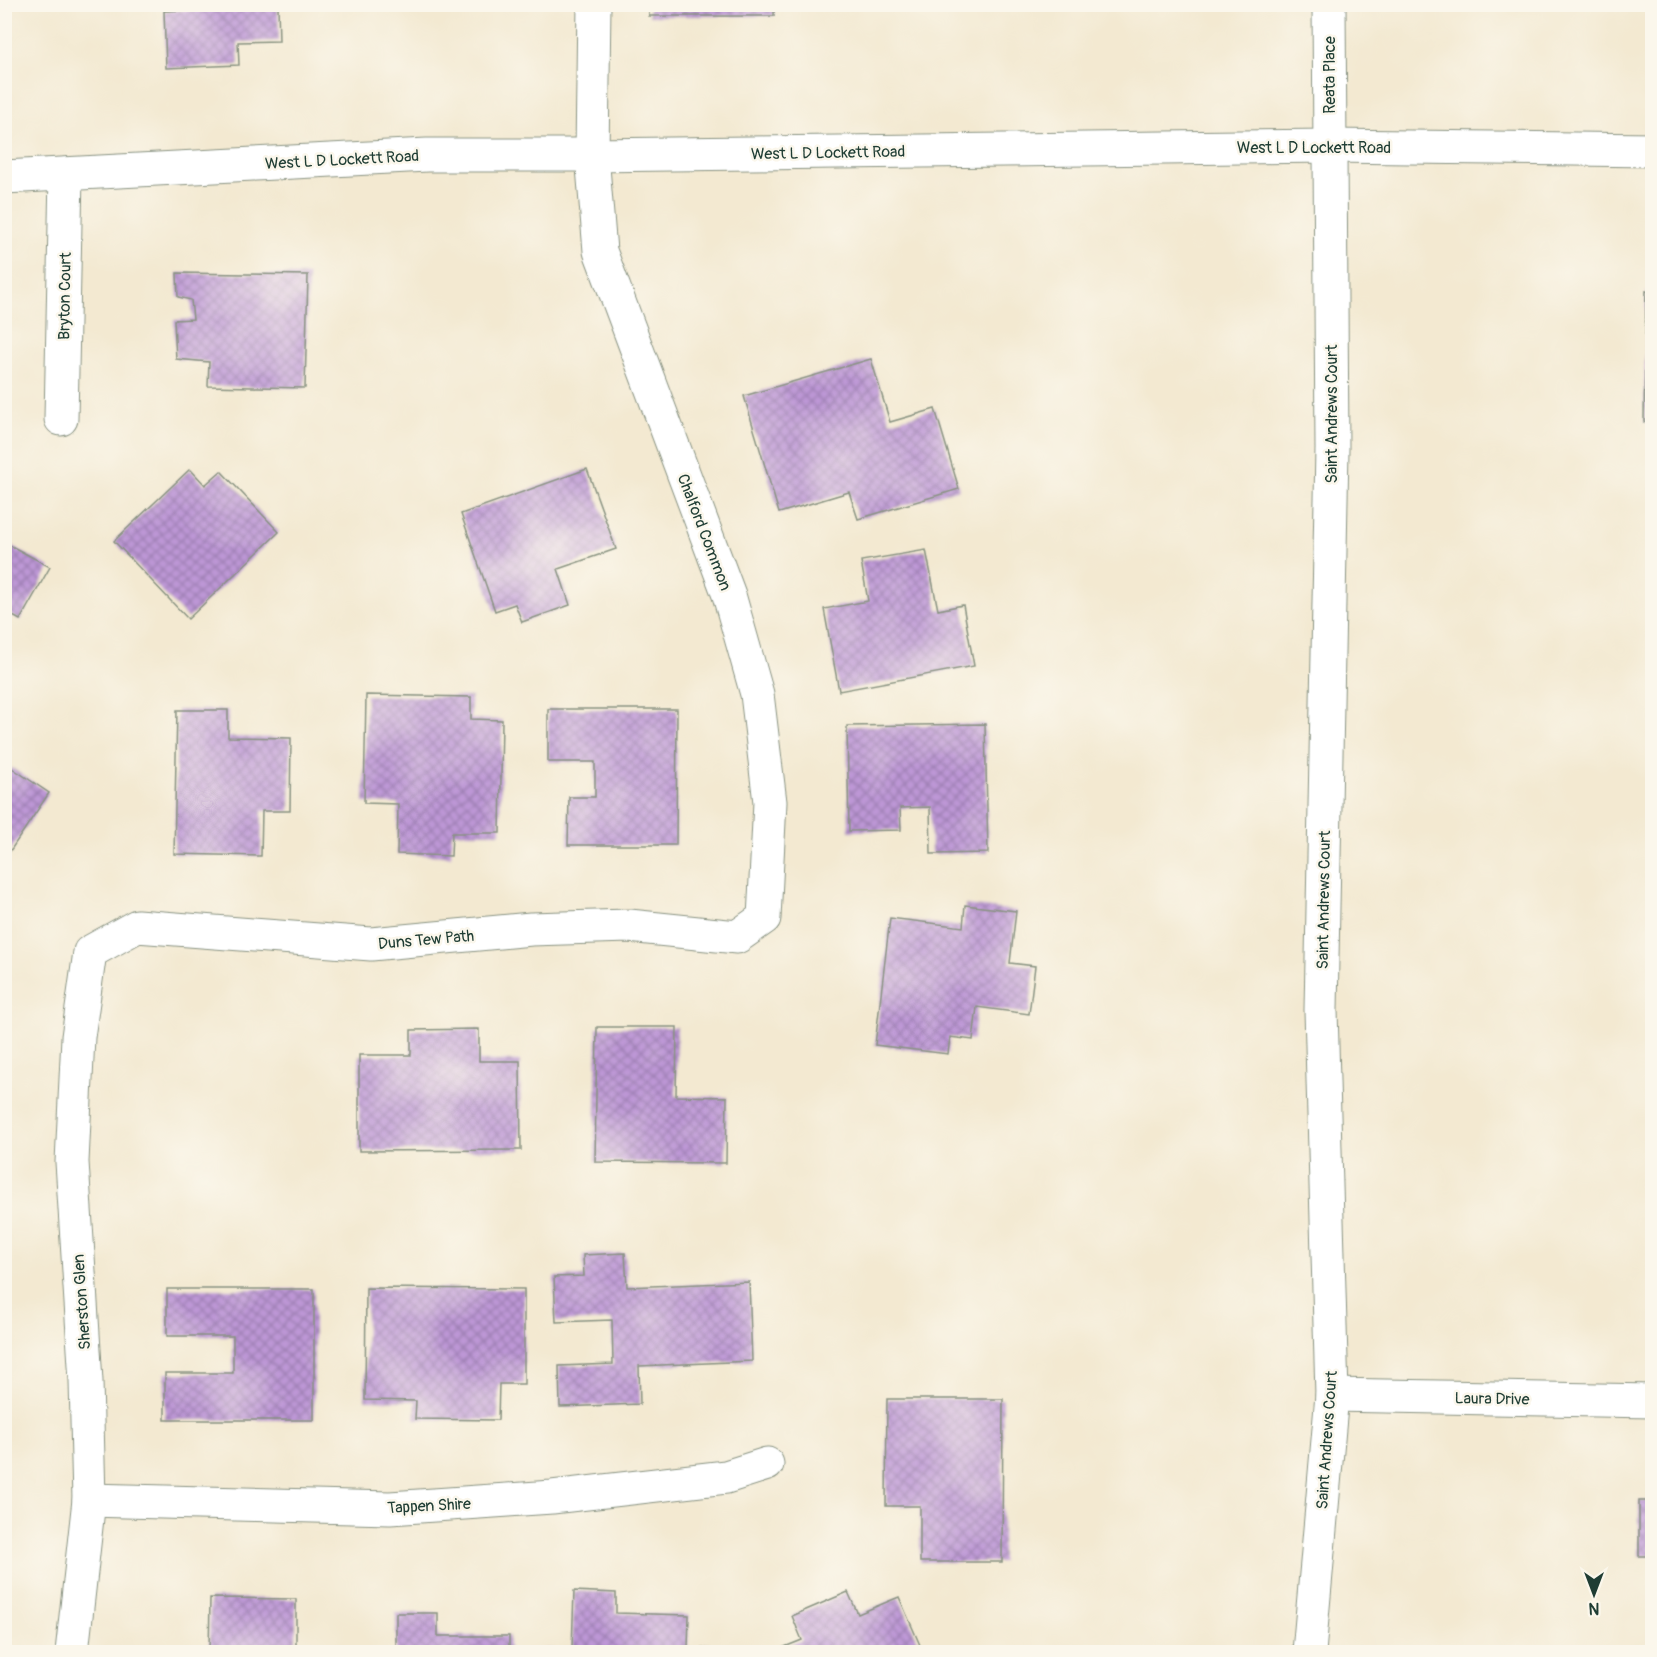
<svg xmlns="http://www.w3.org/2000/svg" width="1657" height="1657" font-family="Pangolin,sans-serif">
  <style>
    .building { fill: url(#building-cross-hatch) }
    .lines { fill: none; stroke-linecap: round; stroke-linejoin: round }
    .minor-casing { stroke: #899382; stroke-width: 35 }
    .major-casing { stroke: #899382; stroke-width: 35 }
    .minor { stroke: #fff; stroke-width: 33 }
    .major { stroke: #fff; stroke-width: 33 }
    .labels { text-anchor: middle; stroke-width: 5; stroke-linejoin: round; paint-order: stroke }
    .street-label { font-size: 16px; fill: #1f3d34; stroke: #fbf7ec }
  </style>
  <defs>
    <pattern id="building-cross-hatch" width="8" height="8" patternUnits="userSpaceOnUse" patternTransform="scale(1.5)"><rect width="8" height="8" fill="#bd97d6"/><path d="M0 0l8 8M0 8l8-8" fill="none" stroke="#997cae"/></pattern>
  </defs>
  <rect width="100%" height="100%" fill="#fbf7ec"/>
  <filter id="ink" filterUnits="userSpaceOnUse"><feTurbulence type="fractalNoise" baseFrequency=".0167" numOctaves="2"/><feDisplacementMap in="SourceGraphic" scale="12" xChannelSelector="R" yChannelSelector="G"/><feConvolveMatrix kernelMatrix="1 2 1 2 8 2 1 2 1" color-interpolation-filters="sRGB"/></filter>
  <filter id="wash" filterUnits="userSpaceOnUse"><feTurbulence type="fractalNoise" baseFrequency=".008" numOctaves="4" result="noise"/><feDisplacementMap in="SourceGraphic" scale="24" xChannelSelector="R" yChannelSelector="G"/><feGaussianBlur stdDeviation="1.35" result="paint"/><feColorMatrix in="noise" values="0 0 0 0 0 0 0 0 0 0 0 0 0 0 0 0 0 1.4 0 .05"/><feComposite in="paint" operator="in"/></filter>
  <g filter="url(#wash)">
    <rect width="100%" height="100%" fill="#f3e9d1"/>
    <g id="blocks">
      <!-- building -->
      <g class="building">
        <rect x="649" y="4" width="125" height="12"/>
        <polygon points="278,6 279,41 238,42 239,65 166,68 164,11"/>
        <polygon points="177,273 308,275 305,388 208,386 209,362 176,359 174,320 193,319 191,300 178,297"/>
        <polygon points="1646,291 1652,292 1652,423 1644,422"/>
        <polygon points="871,359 890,422 935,409 959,489 858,519 849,492 779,513 744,396"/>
        <polygon points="190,469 205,485 221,471 279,532 188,619 114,541"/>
        <polygon points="587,469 616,549 558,569 570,605 522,622 515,604 495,611 461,514"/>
        <polygon points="4,542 50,567 20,620 4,611"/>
        <polygon points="926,550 938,610 963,605 974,666 839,691 824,609 868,601 861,561"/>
        <polygon points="366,695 471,697 471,719 502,720 500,833 452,833 451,856 397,854 398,804 364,803"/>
        <polygon points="548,709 677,709 676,845 568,845 569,797 595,797 595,762 548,762"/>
        <polygon points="177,710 228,710 228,737 291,738 290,811 262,811 261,856 174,854"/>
        <polygon points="985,724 988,853 931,854 930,807 900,808 901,830 849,831 847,726"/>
        <polygon points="12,768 49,793 4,860 4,780"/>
        <rect x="1650" y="792" width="2" height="65"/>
        <polygon points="965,905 1016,911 1010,963 1035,966 1029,1014 977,1007 973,1040 950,1037 948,1054 875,1045 890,918 963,927"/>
        <polygon points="597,1027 677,1027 676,1096 727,1097 726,1163 595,1162"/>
        <polygon points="479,1029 479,1061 520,1061 521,1150 359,1151 359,1055 411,1055 411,1030"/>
        <polygon points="625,1253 627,1287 749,1282 752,1361 639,1366 640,1404 560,1407 559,1366 613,1364 612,1320 556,1322 554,1277 584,1276 583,1255"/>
        <polygon points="366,1288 524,1289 524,1384 499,1384 498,1420 415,1419 416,1401 365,1400"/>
        <polygon points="167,1289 314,1289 314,1420 165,1420 165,1373 233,1373 233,1336 167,1336"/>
        <polygon points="887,1399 1003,1399 1002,1562 920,1562 920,1506 886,1506"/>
        <rect x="1639" y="1501" width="13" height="55"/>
        <polygon points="574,1591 616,1593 616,1613 689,1615 688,1648 719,1649 719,1652 545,1652 545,1649 572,1649"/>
        <polygon points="848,1592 858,1614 899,1597 923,1652 772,1652 802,1640 792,1616"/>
        <polygon points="210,1598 296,1599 296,1652 209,1652"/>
        <polygon points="396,1613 438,1613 438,1636 509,1636 509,1652 396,1652"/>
      </g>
    </g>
  </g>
  <g filter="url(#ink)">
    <use href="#blocks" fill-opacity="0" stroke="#899382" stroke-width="1.5"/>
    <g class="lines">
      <defs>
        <g id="minor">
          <polyline points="61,419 66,174"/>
          <polyline points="1332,1395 1652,1401"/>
          <polyline points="89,1500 390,1508 552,1497 726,1477 767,1464"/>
          <polyline points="72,1652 89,1500 86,1381 72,1162 78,1037 90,952 137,926 371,944 531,929 629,926 737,937 764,918 770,802 757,694 729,595 600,251 592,155 594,4"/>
          <polyline points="1309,1652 1332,1395 1321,1010 1332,449 1329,4"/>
        </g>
        <polyline id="major" points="4,177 427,155 592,155 1329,146 1652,150"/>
      </defs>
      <!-- minor casing -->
      <use href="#minor" class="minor-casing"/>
      <!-- major casing -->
      <use href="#major" class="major-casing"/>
      <!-- minor -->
      <use href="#minor" class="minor"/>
      <!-- major -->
      <use href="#major" class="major"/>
    </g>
  </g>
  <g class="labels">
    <!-- street labels -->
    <g class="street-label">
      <text transform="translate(1329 75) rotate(-90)" y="6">Reata Place</text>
      <text x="1314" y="153">West L D Lockett Road</text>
      <text transform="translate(828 152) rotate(-1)" y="6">West L D Lockett Road</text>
      <text transform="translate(342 159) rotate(-3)" y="6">West L D Lockett Road</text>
      <text transform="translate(64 296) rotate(-89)" y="6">Bryton Court</text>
      <text transform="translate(1331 414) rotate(-90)" y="6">Saint Andrews Court</text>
      <text transform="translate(705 532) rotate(69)" y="6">Chalford Common</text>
      <text transform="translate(1323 900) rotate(-89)" y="6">Saint Andrews Court</text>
      <text transform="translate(426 939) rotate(-5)" y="6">Duns Tew Path</text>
      <text transform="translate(81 1302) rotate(-94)" y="6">Sherston Glen</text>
      <text transform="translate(1492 1398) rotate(1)" y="6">Laura Drive</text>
      <text transform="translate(1326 1440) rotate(-86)" y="6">Saint Andrews Court</text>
      <text transform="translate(429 1505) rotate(-3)" y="6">Tappen Shire</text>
    </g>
  </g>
  <!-- margin -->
  <rect width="1657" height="1657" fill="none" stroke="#fbf7ec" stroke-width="24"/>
  <!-- north arrow -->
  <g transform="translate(1594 1594) rotate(180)" stroke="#fbf7ec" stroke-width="4.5" paint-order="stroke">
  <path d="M0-4.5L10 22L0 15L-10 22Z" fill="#1f3d34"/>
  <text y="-9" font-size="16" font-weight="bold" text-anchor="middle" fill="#1f3d34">N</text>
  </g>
</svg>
